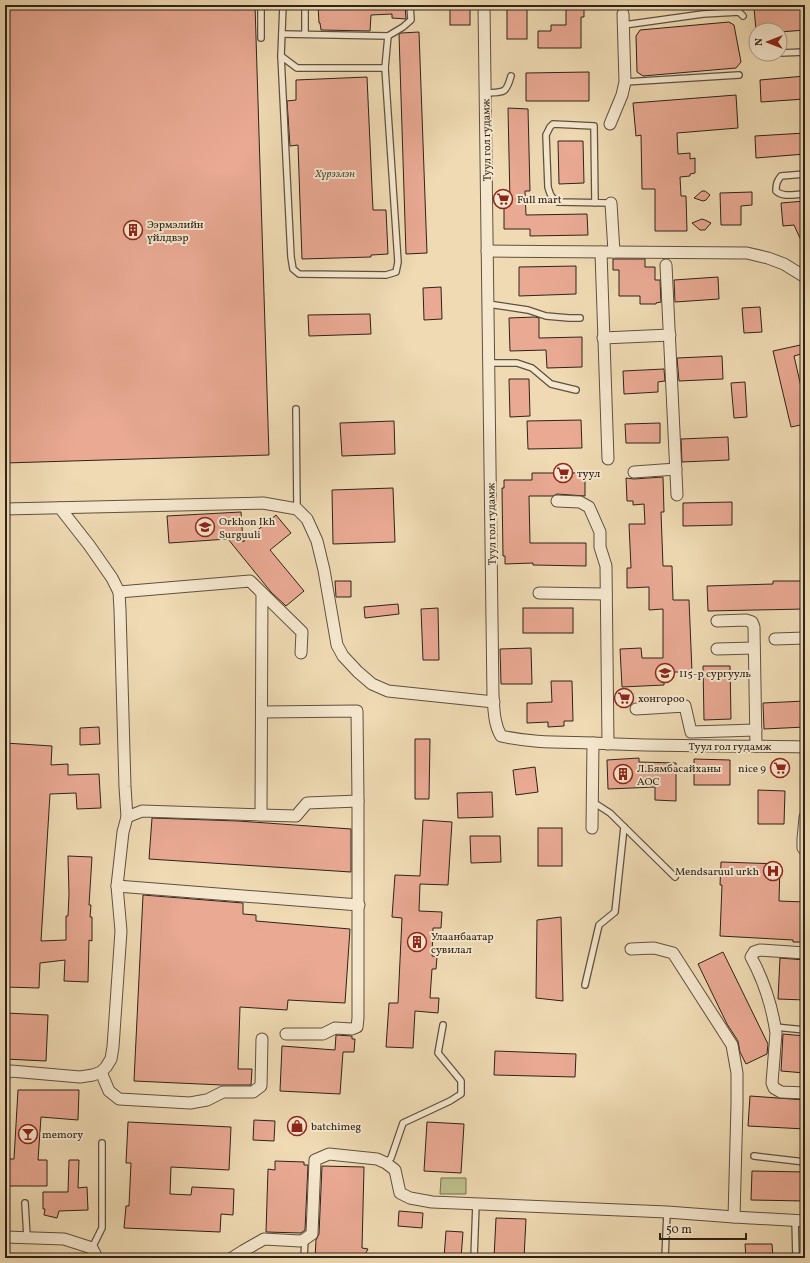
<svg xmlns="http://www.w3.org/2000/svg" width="810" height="1263" font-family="Vollkorn,serif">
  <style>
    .green { fill: #bcbe8a; stroke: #767051 }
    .building { fill: #e9a993; stroke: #2f2318 }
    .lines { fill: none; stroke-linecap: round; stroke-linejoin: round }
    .lane-casing { stroke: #5f513f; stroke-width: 8 }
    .street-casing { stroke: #5f513f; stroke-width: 13 }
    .lane { stroke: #f5e7ce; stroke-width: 5.5 }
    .street { stroke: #f5e7ce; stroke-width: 11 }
    .labels { text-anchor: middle; stroke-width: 4; stroke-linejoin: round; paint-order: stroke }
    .street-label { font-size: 11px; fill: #2f2318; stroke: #f5e7ce }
    .park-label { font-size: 11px; font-style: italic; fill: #524a34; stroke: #f5e7ce }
    .poi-label { font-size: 11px; fill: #2f2318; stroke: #f5e7ce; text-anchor: start }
  </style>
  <rect width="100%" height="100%" fill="#efdab3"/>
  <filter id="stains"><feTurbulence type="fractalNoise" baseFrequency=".005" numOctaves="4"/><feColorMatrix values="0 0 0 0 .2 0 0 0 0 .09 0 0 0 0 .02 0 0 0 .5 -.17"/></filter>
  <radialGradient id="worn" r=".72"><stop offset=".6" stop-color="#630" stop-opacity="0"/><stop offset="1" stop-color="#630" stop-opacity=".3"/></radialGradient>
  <!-- green -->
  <polygon class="green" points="441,1178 466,1178 466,1194 440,1194"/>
  <!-- building -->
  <g class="building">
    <polygon points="5,5 255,5 269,455 5,463"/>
    <polygon points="318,5 405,5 406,19 392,18 392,14 371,15 370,31 321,30 320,23 319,23"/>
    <rect x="450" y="5" width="20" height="20"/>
    <rect x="507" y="5" width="20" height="34"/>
    <polygon points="566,5 584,5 584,17 581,17 581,48 538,48 538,31 551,31 551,25 566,25"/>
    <polygon points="793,5 805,5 805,30 780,32 780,30 756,30 754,8"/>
    <polygon points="729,22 734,25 741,62 736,68 643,76 637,72 636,36 640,30"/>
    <polygon points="419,32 427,253 406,254 399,34 401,33"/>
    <polygon points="589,72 589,101 526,101 526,73"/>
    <polygon points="805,76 805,99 761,102 760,80"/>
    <polygon points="367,77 373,210 386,210 388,254 371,255 371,257 302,259 298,145 290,146 287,101 296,100 296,80"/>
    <polygon points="736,95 738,128 677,133 678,154 690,153 690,159 695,158 695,173 690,174 690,176 680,177 681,196 686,196 687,231 655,231 655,189 642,189 641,135 636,136 633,103"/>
    <polygon points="508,108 528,109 530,191 525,191 526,215 587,214 588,235 530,236 530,229 504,229 504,201 510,201"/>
    <polygon points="805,133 805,154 756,158 755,136"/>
    <polygon points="558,141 583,141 584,183 559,184"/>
    <polygon points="702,191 705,191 710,195 706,200 703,201 694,198"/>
    <polygon points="752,192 752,205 741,206 741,225 721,225 720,193"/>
    <polygon points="805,201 805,249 794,225 783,226 781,203"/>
    <polygon points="702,219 705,220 711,223 705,230 700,230 692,223"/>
    <polygon points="613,259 645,259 645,267 655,267 655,280 660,280 661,302 656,303 656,304 640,304 640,296 619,296 619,270 613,270"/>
    <polygon points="576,266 576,294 519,296 519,267"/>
    <polygon points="718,277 719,299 675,302 674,280"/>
    <polygon points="441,287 442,319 424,320 423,288"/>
    <polygon points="760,307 762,332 744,333 742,308"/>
    <polygon points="370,314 371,334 309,336 308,315"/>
    <polygon points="535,317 539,318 539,338 582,337 582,367 547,368 546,350 510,351 509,318"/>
    <polygon points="805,344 805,353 794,356 805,404 805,424 791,427 773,351"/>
    <polygon points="722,356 723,379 679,381 677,358"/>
    <polygon points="664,369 665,381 658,382 658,392 624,394 623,371"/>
    <polygon points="509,379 529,379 530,416 510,417"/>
    <polygon points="745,382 747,417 734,418 731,383"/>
    <polygon points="581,420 582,448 528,449 527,421"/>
    <polygon points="394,421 395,454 342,456 340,423"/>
    <polygon points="660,423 660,443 626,443 625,424"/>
    <polygon points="728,437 729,460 682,462 681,439"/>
    <polygon points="532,473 585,473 585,496 557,494 553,496 529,496 530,543 586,543 586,566 533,565 533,563 505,564 505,556 503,556 502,488 504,488 504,480 532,480"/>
    <polygon points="663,477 664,512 661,512 663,566 672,566 673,600 689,600 692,672 664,672 664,685 622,687 620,649 641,648 642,658 663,658 663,609 649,610 649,587 627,588 627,568 631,568 629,524 645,524 644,504 633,505 633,501 627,501 626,478 634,479"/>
    <polygon points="393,488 395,542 333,544 332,490"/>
    <polygon points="732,502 732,525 683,526 683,503"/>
    <polygon points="241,512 243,542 276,515 291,533 270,550 304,591 286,606 271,592 228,539 169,543 167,516"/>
    <polygon points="335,581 351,581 351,597 336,597"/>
    <polygon points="773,581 805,581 805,609 708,611 707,586 773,584"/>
    <polygon points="398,604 399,614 365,618 364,607"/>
    <polygon points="438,608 439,660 423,660 421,609"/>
    <rect x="523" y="608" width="50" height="25"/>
    <polygon points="531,648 532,684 501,684 500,649"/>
    <polygon points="703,666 730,666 731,719 704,720"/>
    <polygon points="551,681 572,681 573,721 564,721 564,726 548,727 548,722 527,723 527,703 552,702"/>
    <polygon points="805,701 805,727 764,729 763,703"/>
    <polygon points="99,727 100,744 80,745 80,728"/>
    <polygon points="415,739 430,739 429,799 415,799"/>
    <polygon points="5,743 52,746 51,765 68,764 68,775 99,774 101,808 77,809 76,793 50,794 41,941 66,940 66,916 68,916 69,894 68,856 92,857 89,905 91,905 90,917 92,917 92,941 89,940 88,982 64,981 65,960 40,963 39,988 5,987"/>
    <polygon points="639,758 639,762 676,763 676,801 655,800 655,787 608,789 607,760"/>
    <polygon points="694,759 730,760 730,785 694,785"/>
    <polygon points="535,767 538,792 516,795 513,770"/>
    <polygon points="758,790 785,791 784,824 758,824"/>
    <polygon points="492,792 493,817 458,818 457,793"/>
    <polygon points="152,818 238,821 351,829 351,872 149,859"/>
    <polygon points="423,820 452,822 448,885 420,884 419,911 442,912 441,928 433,928 432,956 437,957 436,969 432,969 430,998 439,998 438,1013 415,1011 413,1048 386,1047 389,1003 398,1003 402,918 392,917 395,875 420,876"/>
    <rect x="538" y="828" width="24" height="38"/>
    <polygon points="470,836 500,836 501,862 471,863"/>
    <polygon points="721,862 780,864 779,901 805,902 805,942 793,942 793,940 720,936 722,885 720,885"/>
    <polygon points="143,895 243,903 243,914 256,915 256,921 350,929 345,1003 288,1000 287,1010 240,1007 238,1069 252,1069 251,1085 222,1085 134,1081"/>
    <polygon points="561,917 563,1001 536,998 537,920"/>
    <polygon points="723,952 768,1044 767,1054 746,1064 740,1052 738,1041 727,1024 698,964"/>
    <polygon points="780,958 805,960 805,1000 778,999"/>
    <polygon points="5,1013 48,1015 46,1061 5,1059"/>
    <polygon points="783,1034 805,1036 805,1073 781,1071"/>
    <polygon points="336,1035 352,1036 352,1039 355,1039 354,1052 343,1052 340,1094 280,1091 282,1046 335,1050"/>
    <polygon points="495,1051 576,1054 575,1077 494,1075"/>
    <polygon points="18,1090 79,1090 78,1120 41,1117 38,1160 47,1160 47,1186 5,1186 5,1159 14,1159"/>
    <polygon points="750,1096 805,1100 805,1129 748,1126"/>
    <polygon points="254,1120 275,1121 274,1141 253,1140"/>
    <polygon points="128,1122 231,1127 229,1170 171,1167 170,1194 191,1195 192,1187 234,1189 233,1215 221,1214 220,1232 124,1228 126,1206 129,1206 131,1163 126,1163"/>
    <polygon points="427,1122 464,1124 461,1173 424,1171"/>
    <polygon points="69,1160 79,1160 78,1188 87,1187 88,1210 59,1211 57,1218 44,1215 45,1209 43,1209 43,1192 68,1192"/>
    <polygon points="275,1161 304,1162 304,1165 308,1165 305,1230 301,1233 266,1232 268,1169 275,1170"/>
    <polygon points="322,1166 364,1167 362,1248 368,1249 363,1258 337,1257 337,1258 315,1258 316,1240 319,1234"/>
    <polygon points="752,1171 805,1172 805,1201 751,1200"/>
    <polygon points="399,1211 423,1213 422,1228 398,1226"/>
    <polygon points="496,1218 526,1219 524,1258 494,1258"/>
    <polygon points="446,1231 463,1232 461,1258 444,1258"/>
    <polygon points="745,1244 772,1244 773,1258 746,1258"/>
  </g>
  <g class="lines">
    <defs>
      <g id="lane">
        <polyline points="261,5 261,38"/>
        <polyline points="305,5 305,34"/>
        <polyline points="624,25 703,14 739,12 743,16"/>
        <polyline points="282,34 388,36"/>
        <polyline points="780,53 805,52"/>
        <polyline points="281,56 297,68 385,68 398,262 396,272 386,275 299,274 293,269 291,257 281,56 283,5"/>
        <polyline points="385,68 388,36 403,27 411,20 410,5"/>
        <polyline points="625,82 739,75"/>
        <path d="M486 93C504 92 506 94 511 76"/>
        <path d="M805 174 781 176C777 181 776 184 776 191 783 198 796 194 805 194"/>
        <path d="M595 203 594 126 553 124 550 127 546 135 548 187C550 194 551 198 558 202L611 203"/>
        <polyline points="488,304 528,310 546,316 569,318 580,318"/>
        <polyline points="489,363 517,363 532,368 551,384 576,390"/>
        <polyline points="296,409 297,509"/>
        <polyline points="593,802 610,813 675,877"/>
        <polyline points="585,985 599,925 615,912 624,827"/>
        <polyline points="775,1027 805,1030"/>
        <polyline points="754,1156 805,1162"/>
        <polyline points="386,1163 391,1158 403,1123 450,1101 461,1094 461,1081 438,1053 443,1025"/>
        <polyline points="25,1203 27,1237"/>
        <polyline points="795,1220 796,1258"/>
        <polyline points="92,1248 102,1228 102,1143"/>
        <polyline points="304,1258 305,1239"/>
        <polyline points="474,1258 476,1204"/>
        <polyline points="665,1258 667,1212"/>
      </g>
      <g id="street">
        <path d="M484 5 493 696C494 710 494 724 501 736 531 743 562 742 592 743 663 747 734 745 805 747"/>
        <polyline points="610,124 622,95 625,82 623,14"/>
        <polyline points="611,203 614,252"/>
        <polyline points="487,251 747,253 768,258 784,264 805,277"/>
        <polyline points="601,252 608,459"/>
        <polyline points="666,265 677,495"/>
        <polyline points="603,338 670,335"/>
        <polyline points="634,472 676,469"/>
        <polyline points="557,501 580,502 589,507 600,532 600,547 606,566 608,744"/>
        <polyline points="5,509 263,503 297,509 307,519 317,541 324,570 337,645 343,656 358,672 372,684 388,691 494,702"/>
        <polyline points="119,592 250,581 302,632 301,653"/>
        <polyline points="539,593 606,594"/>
        <polyline points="717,621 746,620 752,622 754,627 756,746"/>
        <polyline points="775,639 805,638"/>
        <polyline points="717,649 754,648"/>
        <polyline points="636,709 685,706 691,732 756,730"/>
        <polyline points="261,815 296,816 307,803 358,801 357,711 262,712"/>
        <polyline points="127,817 142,811 261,815 262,593"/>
        <polyline points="805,817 803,839 803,848 805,850"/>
        <polyline points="592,828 593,743"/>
        <polyline points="117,886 359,905"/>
        <polyline points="631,949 654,948 673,953 732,1045 737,1073 737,1105 734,1217"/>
        <path d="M805 953 760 950 754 952 751 957C764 981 772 1006 776 1033L772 1083 774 1088 781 1092 805 1093"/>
        <polyline points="286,1034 323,1034 335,1028 352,1029 357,1027 358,1018 358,801"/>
        <polyline points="101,1072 109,1091 119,1099 190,1103 207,1100 223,1092 253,1092 261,1086 262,1039"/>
        <polyline points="5,1074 11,1071 80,1077 93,1075 101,1072 106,1067 111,1059 113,1047 121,931 117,886 123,832 127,817 125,787 120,610 119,592 112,578 89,545 60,508"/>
        <polyline points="5,1237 64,1239 92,1248 97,1258"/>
        <polyline points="232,1258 243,1251 264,1239 300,1241 305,1239 312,1234 315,1160 329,1154 377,1159 386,1163 395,1170 400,1193 410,1198 432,1202 667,1212 734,1217 805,1221"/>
      </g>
    </defs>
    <!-- lane casing -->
    <use href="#lane" class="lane-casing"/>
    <!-- street casing -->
    <use href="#street" class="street-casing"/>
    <!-- lane -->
    <use href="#lane" class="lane"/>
    <!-- street -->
    <use href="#street" class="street"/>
  </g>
  <!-- icons -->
  <defs>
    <symbol id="supermarket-ring" viewBox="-11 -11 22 22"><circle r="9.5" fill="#f5e7ce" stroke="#8f2418" stroke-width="1.5"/><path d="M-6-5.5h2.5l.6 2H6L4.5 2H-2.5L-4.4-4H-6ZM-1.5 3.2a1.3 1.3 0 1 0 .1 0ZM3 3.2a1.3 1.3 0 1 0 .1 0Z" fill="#8f2418"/></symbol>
    <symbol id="building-ring" viewBox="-11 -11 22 22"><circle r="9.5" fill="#f5e7ce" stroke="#8f2418" stroke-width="1.5"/><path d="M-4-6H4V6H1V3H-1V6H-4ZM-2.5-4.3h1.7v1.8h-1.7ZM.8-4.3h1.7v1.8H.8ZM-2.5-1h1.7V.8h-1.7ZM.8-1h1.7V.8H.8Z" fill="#8f2418"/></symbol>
    <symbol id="university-ring" viewBox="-11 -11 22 22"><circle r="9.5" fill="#f5e7ce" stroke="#8f2418" stroke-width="1.5"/><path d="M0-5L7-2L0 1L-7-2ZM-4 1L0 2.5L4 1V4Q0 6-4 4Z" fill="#8f2418"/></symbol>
    <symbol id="school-ring" viewBox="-11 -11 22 22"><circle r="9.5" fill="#f5e7ce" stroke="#8f2418" stroke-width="1.5"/><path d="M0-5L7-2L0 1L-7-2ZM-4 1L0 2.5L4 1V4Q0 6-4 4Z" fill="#8f2418"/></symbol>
    <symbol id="hospital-ring" viewBox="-11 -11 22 22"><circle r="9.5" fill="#f5e7ce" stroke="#8f2418" stroke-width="1.5"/><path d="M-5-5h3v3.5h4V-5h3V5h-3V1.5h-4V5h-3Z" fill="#8f2418"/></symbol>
    <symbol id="shop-ring" viewBox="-11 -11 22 22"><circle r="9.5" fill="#f5e7ce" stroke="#8f2418" stroke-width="1.5"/><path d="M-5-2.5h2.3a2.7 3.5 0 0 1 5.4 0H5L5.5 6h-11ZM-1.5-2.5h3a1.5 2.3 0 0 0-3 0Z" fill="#8f2418"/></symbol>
    <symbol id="bar-ring" viewBox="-11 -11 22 22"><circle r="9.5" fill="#f5e7ce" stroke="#8f2418" stroke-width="1.5"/><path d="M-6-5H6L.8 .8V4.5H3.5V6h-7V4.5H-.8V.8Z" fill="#8f2418"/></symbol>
  </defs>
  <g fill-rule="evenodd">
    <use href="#supermarket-ring" x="492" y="188" width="22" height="22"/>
    <use href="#building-ring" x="122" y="219" width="22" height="22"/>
    <use href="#supermarket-ring" x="552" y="462" width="22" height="22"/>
    <use href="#university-ring" x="194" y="516" width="22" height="22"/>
    <use href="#school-ring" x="654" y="662" width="22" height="22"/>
    <use href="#supermarket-ring" x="613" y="687" width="22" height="22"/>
    <use href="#supermarket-ring" x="769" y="757" width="22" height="22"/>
    <use href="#building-ring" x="612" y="763" width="22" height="22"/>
    <use href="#hospital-ring" x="762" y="860" width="22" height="22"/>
    <use href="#building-ring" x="406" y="931" width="22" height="22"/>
    <use href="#shop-ring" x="286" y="1115" width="22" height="22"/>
    <use href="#bar-ring" x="17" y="1123" width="22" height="22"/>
  </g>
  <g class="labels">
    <!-- street labels -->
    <g class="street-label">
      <text transform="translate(486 140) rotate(-91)" y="4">Туул гол гудамж</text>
      <text transform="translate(491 524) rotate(-91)" y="4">Туул гол гудамж</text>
      <text x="730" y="750">Туул гол гудамж</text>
    </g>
    <!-- park labels -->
    <g class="park-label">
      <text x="335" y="177">Хүрээлэн</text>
    </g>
    <!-- poi labels -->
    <g class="poi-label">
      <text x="517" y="203">Full mart</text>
      <text x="147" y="228">Ээрмэлийн<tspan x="147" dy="13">үйлдвэр</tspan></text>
      <text x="577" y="477">туул</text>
      <text x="219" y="525">Orkhon Ikh<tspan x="219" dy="13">Surguuli</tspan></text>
      <text x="679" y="677">115-р сургууль</text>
      <text x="638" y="702">хонгороо</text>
      <text x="637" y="772">Л.Бямбасайханы<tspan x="637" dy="13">АОС</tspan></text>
      <text x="766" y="772" text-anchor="end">nice 9</text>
      <text x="759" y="875" text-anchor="end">Mendsaruul urkh</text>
      <text x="431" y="940">Улаанбаатар<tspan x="431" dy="13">сувилал</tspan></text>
      <text x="311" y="1130">batchimeg</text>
      <text x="42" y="1138">memory</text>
    </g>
  </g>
  <!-- margin -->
  <rect width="810" height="1263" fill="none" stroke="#efdab3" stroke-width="20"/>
  <rect x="6" y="6" width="798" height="1251" fill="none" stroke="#2f2318" stroke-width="2"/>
  <rect x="10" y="10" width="790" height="1243" fill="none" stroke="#2f2318"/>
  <!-- north arrow -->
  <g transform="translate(768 42) rotate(270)"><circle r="19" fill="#f5e7ce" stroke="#a69985"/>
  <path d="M0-3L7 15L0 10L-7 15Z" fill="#8f2418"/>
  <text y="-6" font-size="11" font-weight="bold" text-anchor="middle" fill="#2f2318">N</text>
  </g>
  <!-- scale -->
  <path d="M660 1233v6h86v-6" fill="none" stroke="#2f2318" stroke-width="2"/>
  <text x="666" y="1233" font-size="12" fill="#2f2318" stroke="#f5e7ce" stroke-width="3" paint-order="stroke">50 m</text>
  <rect width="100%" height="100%" filter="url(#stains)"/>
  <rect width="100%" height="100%" fill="url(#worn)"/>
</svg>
